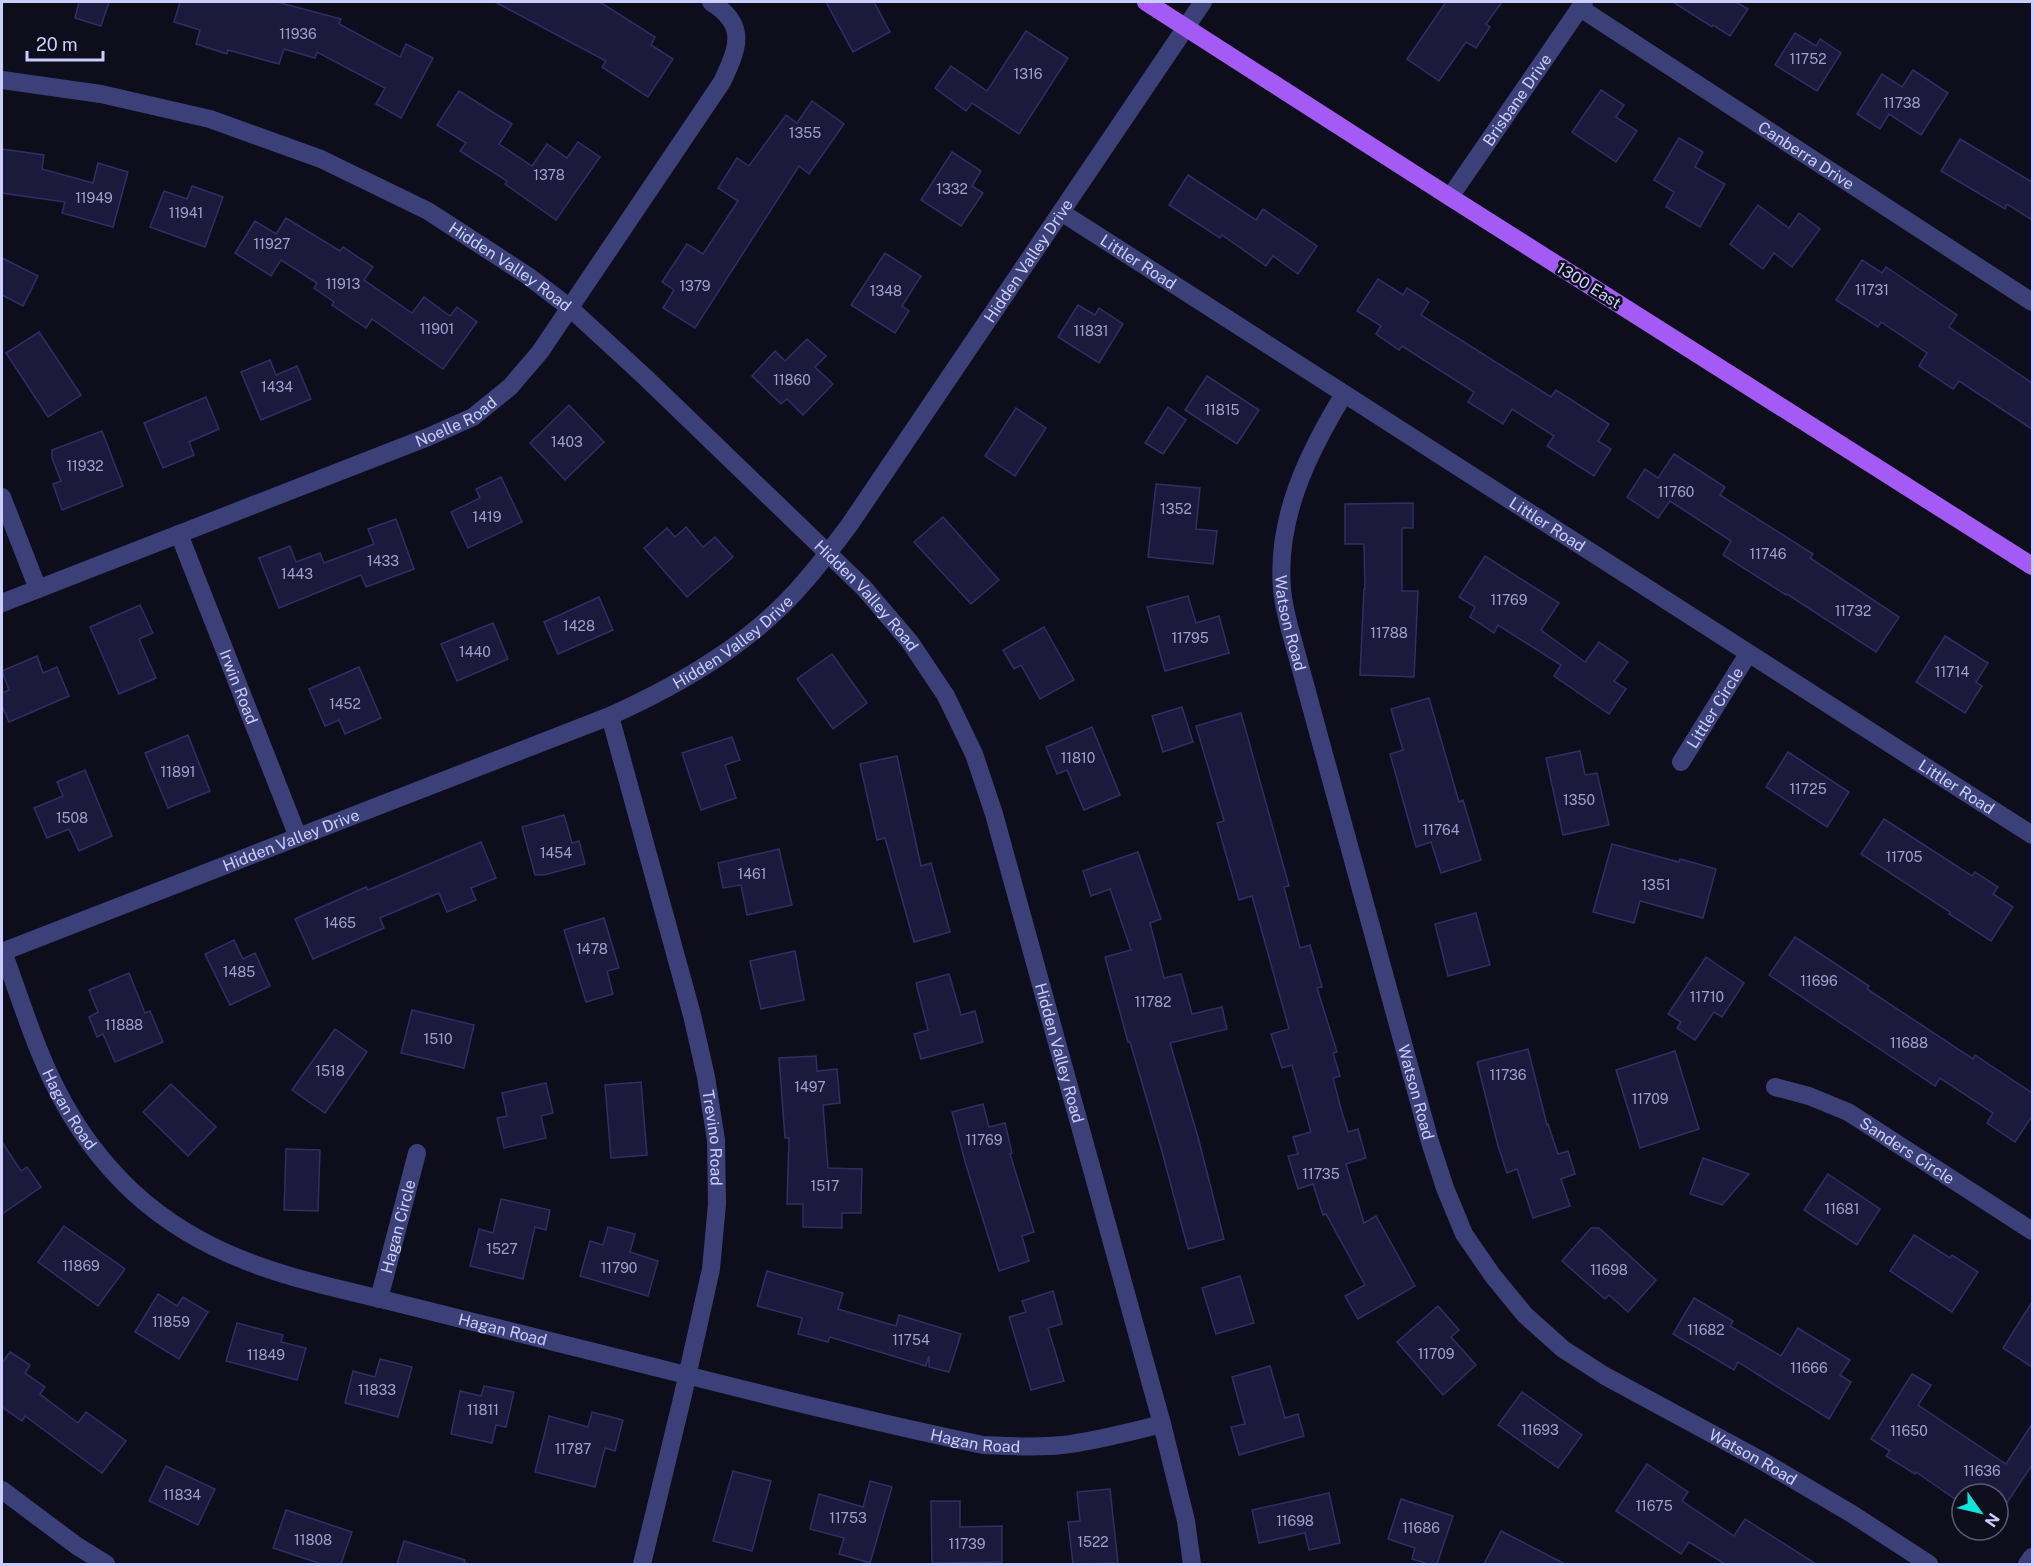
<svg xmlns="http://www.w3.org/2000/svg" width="2034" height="1566" font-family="'Public Sans',sans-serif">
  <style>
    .building { fill: #1c1a3c; stroke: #312e66; stroke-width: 1.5 }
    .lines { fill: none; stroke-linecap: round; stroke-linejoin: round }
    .minor { stroke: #3b4178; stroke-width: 18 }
    .major { stroke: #a45af4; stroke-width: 18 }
    .labels { text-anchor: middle; stroke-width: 5; stroke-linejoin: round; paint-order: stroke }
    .number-label { font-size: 14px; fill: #9fa0cc }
    .street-label { font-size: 16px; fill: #cbcdfc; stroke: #0d0d1c }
  </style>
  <rect width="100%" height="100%" fill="#0d0d1c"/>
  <!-- building -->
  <g class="building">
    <polygon points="79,2 109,2 101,26 75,18"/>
    <polygon points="180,2 277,2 341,19 339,24 400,57 406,44 433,58 401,118 376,104 385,88 317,52 315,58 284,49 279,64 228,50 227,54 196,44 200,30 174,22"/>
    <polygon points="495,2 600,2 655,37 651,45 673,59 648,97 602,67 606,61"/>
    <polygon points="826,2 874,2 890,32 853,52"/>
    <polygon points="1446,2 1502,2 1486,24 1490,27 1476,48 1466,42 1439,81 1407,59"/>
    <polygon points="1673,2 1736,2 1748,9 1730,36 1713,25 1712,27"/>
    <polygon points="1026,31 1068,58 1019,134 972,103 966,111 935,88 951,66 987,91"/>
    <polygon points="1795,33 1816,46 1820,39 1841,53 1817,91 1775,65"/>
    <polygon points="1913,70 1948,93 1921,135 1889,114 1880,129 1857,114 1882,74 1902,87"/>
    <polygon points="1601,90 1624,105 1616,117 1637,131 1616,162 1572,132"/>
    <polygon points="459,91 512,124 499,144 532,166 547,144 567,158 578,142 600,157 556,220 505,184 507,181 460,151 466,143 437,125"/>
    <polygon points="812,101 844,124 809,174 799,166 695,328 663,308 674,290 662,282 687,244 703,254 738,201 718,188 737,158 749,166 786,115 797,123"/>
    <polygon points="1679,138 1703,152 1695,167 1725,184 1700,227 1666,207 1674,192 1654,180"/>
    <polygon points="1960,139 2032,182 2032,220 2007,204 2005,209 1941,171"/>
    <polygon points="2,149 44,155 42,169 93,183 98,163 128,172 113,227 62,213 65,202 2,193"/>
    <polygon points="952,152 981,171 972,186 983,193 961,226 921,200"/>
    <polygon points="1188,175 1256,220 1263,209 1317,246 1298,274 1273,256 1266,266 1222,235 1220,238 1169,205"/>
    <polygon points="192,186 223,197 205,247 150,227 164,191 187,199"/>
    <polygon points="1758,205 1789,228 1799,213 1820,229 1792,267 1774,253 1763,269 1730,244"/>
    <polygon points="286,218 340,251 343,247 373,267 364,280 412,313 424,297 450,316 457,307 477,322 443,369 372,319 366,328 332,305 334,302 314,288 317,283 281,260 271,276 235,253 255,221 276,234"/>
    <polygon points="885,253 921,276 902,306 909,311 895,333 851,305"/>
    <polygon points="2,258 38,276 23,306 2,295"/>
    <polygon points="1862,260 1882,273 1886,267 1957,315 1949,327 2032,383 2032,429 1959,381 1953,389 1919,366 1927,353 1881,322 1878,327 1836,300"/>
    <polygon points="1378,279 1403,295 1407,288 1429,302 1421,315 1551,397 1556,390 1609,424 1598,441 1611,449 1594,476 1547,446 1554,436 1512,409 1503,424 1468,402 1474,392 1402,346 1399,350 1376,334 1381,326 1357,311"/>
    <polygon points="1078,305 1095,315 1099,308 1123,324 1099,363 1058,337"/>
    <polygon points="39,332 81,395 48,417 6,353"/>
    <polygon points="807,339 826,356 815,367 833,384 803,415 787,399 781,404 752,376 775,351 785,361"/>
    <polygon points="270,360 276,375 297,366 311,399 261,420 241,372"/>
    <polygon points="1207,376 1259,410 1237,444 1185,410"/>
    <polygon points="206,397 219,429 189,442 194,455 163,468 144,423"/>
    <polygon points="569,405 604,442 565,480 530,443"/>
    <polygon points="1168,407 1186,420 1163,454 1145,443"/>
    <polygon points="1016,408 1046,428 1015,476 985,456"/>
    <polygon points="102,431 123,486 62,510 53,484 61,481 52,458 52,450"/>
    <polygon points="1674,454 1725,487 1720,495 1813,554 1810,558 1899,617 1876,652 1787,594 1786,595 1723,555 1731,541 1670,501 1658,518 1627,497 1645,469 1658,478"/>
    <polygon points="501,477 522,522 468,548 451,512 480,498 476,489"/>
    <polygon points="1156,484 1200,488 1196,529 1217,531 1213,564 1148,557"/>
    <polygon points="1413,503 1413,528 1402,528 1402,591 1418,591 1414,677 1360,675 1364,589 1365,589 1364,544 1345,544 1345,504"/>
    <polygon points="943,517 999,580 971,604 914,542"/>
    <polygon points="396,519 414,569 366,587 361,575 279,608 259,558 290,546 296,562 320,553 324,563 374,544 368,529"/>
    <polygon points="686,527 703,547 715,537 733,557 687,597 644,548 667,528 675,537"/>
    <polygon points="1485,556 1559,603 1541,630 1585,662 1599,642 1628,662 1614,681 1626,689 1609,714 1554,676 1561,665 1498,625 1494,633 1470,617 1475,607 1459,597"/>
    <polygon points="1188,596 1196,623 1219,616 1229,653 1165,671 1147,607"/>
    <polygon points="599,597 613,630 558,654 544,622"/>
    <polygon points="140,605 153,633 139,639 156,678 119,694 90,627"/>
    <polygon points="493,623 508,659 457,681 441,644"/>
    <polygon points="1044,627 1074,680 1040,699 1021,665 1014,669 1003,650"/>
    <polygon points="1945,636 1988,663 1976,682 1982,686 1965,713 1916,682"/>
    <polygon points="832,654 867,703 833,729 797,679"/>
    <polygon points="37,656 43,673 57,667 69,696 9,722 2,706 2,693 9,690 2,671"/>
    <polygon points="359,667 381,718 345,734 339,720 325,726 309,689"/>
    <polygon points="1429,698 1459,802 1463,800 1481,860 1441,873 1431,842 1416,847 1390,754 1403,750 1391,709"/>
    <polygon points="1182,707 1193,742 1163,752 1152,716"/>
    <polygon points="1241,713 1289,886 1284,887 1300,948 1310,945 1322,987 1317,988 1337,1052 1333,1053 1340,1076 1333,1078 1341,1109 1348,1132 1358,1129 1366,1158 1346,1164 1364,1223 1376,1216 1415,1286 1358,1319 1345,1296 1365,1285 1326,1214 1323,1215 1313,1184 1298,1189 1288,1156 1298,1154 1293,1137 1311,1132 1292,1065 1282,1068 1271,1034 1289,1029 1252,896 1239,900 1217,823 1224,821 1196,726"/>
    <polygon points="1092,727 1120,795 1084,810 1067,770 1057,774 1046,747"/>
    <polygon points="188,735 210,791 168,808 145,753"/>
    <polygon points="732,737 740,760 725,765 736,798 701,810 682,753"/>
    <polygon points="1580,751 1585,775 1597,773 1609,825 1563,835 1546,758"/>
    <polygon points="1788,752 1849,792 1827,827 1766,787"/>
    <polygon points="897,756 921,866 931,863 950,932 914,942 885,838 877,840 860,764"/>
    <polygon points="85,770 112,836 79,851 69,829 47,838 34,808 63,796 57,782"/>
    <polygon points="564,815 572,843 579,841 585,864 544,875 535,875 522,827"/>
    <polygon points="1884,819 1972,876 1975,872 1998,887 1993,894 2013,907 1991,941 1949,914 1950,912 1861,854"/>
    <polygon points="481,842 496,878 471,888 476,900 447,912 439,893 380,918 384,928 313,959 295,919 366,887 368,890"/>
    <polygon points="1612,844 1679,862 1680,859 1716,869 1703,918 1640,901 1634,923 1593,912"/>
    <polygon points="779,849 792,905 747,915 741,885 723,888 718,863"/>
    <polygon points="1138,852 1161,919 1150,923 1164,978 1181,974 1192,1014 1222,1007 1227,1029 1170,1043 1198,1137 1224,1239 1188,1249 1161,1148 1130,1042 1128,1042 1105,957 1131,950 1110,889 1091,896 1083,871"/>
    <polygon points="1476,913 1490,965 1448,976 1435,924"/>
    <polygon points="604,918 619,968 607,971 613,994 586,1002 564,930"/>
    <polygon points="1795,937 1869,986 1867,989 1973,1059 1975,1055 2032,1093 2032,1116 2015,1142 1987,1123 1993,1113 1940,1078 1935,1086 1769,975"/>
    <polygon points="234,940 243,959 255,953 270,986 230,1005 205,954"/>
    <polygon points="795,951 804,1000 761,1009 750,961"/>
    <polygon points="1706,957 1744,983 1722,1017 1714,1012 1695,1040 1677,1028 1681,1022 1668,1014"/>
    <polygon points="129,973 145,1013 150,1011 163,1042 115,1062 103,1034 97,1037 89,1017 98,1012 89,990"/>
    <polygon points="949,974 961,1015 975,1011 983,1042 921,1059 914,1034 928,1030 916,983"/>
    <polygon points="412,1010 474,1025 464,1068 401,1053"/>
    <polygon points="335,1029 367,1052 325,1113 292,1090"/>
    <polygon points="1528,1049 1547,1125 1548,1124 1558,1154 1568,1151 1575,1174 1561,1179 1570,1206 1533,1218 1517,1169 1507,1173 1498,1146 1477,1062"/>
    <polygon points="1675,1051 1699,1129 1640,1148 1616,1070"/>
    <polygon points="816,1056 817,1071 837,1069 840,1103 823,1105 828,1168 862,1169 861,1213 842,1213 842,1228 803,1227 803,1204 787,1204 789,1138 785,1138 779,1058"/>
    <polygon points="641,1082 647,1155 611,1158 605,1085"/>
    <polygon points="546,1083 553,1113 541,1116 546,1138 504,1148 497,1118 507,1116 502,1093"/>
    <polygon points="171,1084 216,1127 188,1156 143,1112"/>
    <polygon points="983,1104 989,1127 1005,1123 1012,1153 1010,1154 1034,1232 1022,1236 1029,1261 999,1271 966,1165 952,1112"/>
    <polygon points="2,1142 21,1171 27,1167 41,1187 2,1214"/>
    <polygon points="286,1149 320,1150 318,1211 284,1210"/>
    <polygon points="1703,1158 1749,1174 1722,1205 1690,1194"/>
    <polygon points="1828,1174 1880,1209 1857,1245 1804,1210"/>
    <polygon points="501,1199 550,1210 546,1230 535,1227 523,1279 470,1266 479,1229 493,1233"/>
    <polygon points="64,1226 125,1269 98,1306 38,1262"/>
    <polygon points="608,1227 635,1234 630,1252 658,1261 648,1296 580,1276 590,1241 603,1245"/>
    <polygon points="1591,1228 1599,1228 1656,1280 1628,1312 1609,1295 1605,1299 1562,1261"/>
    <polygon points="1914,1235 1950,1258 1952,1255 1978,1272 1952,1312 1890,1271"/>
    <polygon points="767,1271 843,1293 838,1309 896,1326 899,1315 961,1334 949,1372 929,1367 929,1356 926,1366 830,1337 828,1342 798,1334 802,1318 757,1306"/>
    <polygon points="1240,1276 1254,1323 1216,1334 1202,1288"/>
    <polygon points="1053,1291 1062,1324 1048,1328 1064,1381 1031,1390 1009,1317 1026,1312 1022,1301"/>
    <polygon points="158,1294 177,1306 183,1297 208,1312 179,1359 135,1332"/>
    <polygon points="1694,1298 1733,1321 1730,1326 1781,1356 1798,1328 1850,1360 1840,1375 1851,1382 1829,1419 1738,1362 1734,1370 1673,1334"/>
    <polygon points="2032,1302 2032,1367 2003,1348"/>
    <polygon points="1438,1306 1459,1330 1451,1337 1476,1365 1443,1395 1397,1342"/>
    <polygon points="237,1323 283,1335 281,1342 306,1348 297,1380 226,1361"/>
    <polygon points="10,1352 30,1365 25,1373 45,1387 40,1394 78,1423 86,1412 126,1441 102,1473 25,1416 22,1421 2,1407 2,1363"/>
    <polygon points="380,1359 412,1367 398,1417 345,1403 353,1371 375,1377"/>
    <polygon points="1270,1366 1285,1418 1298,1414 1304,1436 1239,1455 1231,1427 1245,1424 1232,1377"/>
    <polygon points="1912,1374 1931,1385 1918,1405 2006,1464 2032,1424 2032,1465 1998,1516 1998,1494 1959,1494 1955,1499 1916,1472 1915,1474 1886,1456 1890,1451 1871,1439"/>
    <polygon points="484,1386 514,1392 506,1427 496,1425 492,1443 451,1434 460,1391 481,1396"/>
    <polygon points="1522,1392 1582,1435 1558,1468 1498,1425"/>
    <polygon points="592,1412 623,1420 615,1451 605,1448 595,1487 535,1472 549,1416 588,1427"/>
    <polygon points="1647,1464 1688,1492 1682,1501 1734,1536 1745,1519 1816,1564 1725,1564 1689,1542 1681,1554 1616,1511"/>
    <polygon points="166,1466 215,1489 198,1525 149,1501"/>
    <polygon points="733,1471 771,1481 752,1551 713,1541"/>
    <polygon points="870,1481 892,1487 870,1563 839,1554 844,1538 810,1529 819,1494 863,1507"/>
    <polygon points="1110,1489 1118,1563 1073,1564 1068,1522 1080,1521 1077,1492"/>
    <polygon points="1329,1493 1340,1543 1309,1550 1305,1533 1259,1543 1252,1510"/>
    <polygon points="1401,1499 1453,1516 1437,1564 1428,1564 1412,1559 1415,1548 1388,1539"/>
    <polygon points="931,1501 960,1501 960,1527 1002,1526 1002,1562 932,1563"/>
    <polygon points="286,1510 352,1532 341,1564 321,1564 273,1548"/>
    <polygon points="1501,1531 1565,1564 1484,1564"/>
    <polygon points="404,1541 465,1560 464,1564 397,1564"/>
  </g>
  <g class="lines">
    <!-- minor -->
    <g class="minor">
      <path id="s1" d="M1580 8 2032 302"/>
      <path id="s2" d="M2 80 101 94 210 119 321 159 428 211 528 276 570 308 645 377 864 588 910 642 946 696 974 754 994 814 1162 1424 1186 1521 1192 1564"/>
      <path id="s3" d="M1450 197 1584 2"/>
      <path id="s4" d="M1061 212 2032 835"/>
      <path id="s5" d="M1344 394C1308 453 1276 518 1282 589 1283 601 1286 614 1289 626L1430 1142 1445 1188 1464 1234 1493 1276 1525 1315 1563 1349 1605 1376 1764 1462 1852 1514 1929 1564"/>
      <polyline points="2,497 38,589"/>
      <path id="s6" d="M179 534 298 837"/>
      <path id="s7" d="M2 603 428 437 473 417 510 387 540 352 722 82C738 48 748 25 711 2"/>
      <path id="s8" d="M610 716 692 1015 706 1077 716 1140 717 1204 711 1269 682 1399 642 1564"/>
      <path id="s9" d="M1681 762 1748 654"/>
      <path id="s10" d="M2 952 610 716C681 684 754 642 805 581 820 564 834 545 848 527L1203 2"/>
      <path id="s11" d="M3 952C20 997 34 1045 56 1088 75 1126 102 1163 133 1192 208 1261 293 1278 389 1301 448 1316 507 1330 566 1345 704 1379 843 1416 983 1445 1009 1446 1036 1448 1062 1445 1096 1441 1129 1432 1162 1424"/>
      <path id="s12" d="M1775 1087 1809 1096 1848 1112 2032 1231"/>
      <path id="s13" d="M379 1299 417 1153"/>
      <polyline points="2,1490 77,1546 106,1564"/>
      <polyline points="2027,1564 2032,1557"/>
    </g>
    <!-- major -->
    <polyline class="major" points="1146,2 1450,197 2032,566"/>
  </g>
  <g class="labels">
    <!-- number labels -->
    <g class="number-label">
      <text x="298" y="39">11936</text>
      <text x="1808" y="64">11752</text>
      <text x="1028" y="79">1316</text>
      <text x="1902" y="108">11738</text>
      <text x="805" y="138">1355</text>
      <text x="549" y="180">1378</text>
      <text x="952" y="194">1332</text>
      <text x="94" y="203">11949</text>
      <text x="186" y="218">11941</text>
      <text x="272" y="249">11927</text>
      <text x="343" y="289">11913</text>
      <text x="695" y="291">1379</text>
      <text x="1872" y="295">11731</text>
      <text x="886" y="296">1348</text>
      <text x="437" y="334">11901</text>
      <text x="1091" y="336">11831</text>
      <text x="792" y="385">11860</text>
      <text x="277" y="392">1434</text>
      <text x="1222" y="415">11815</text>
      <text x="567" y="447">1403</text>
      <text x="85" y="471">11932</text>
      <text x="1676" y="497">11760</text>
      <text x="1176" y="514">1352</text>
      <text x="487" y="522">1419</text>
      <text x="1768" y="559">11746</text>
      <text x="383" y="566">1433</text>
      <text x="297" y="579">1443</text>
      <text x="1509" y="605">11769</text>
      <text x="1853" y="616">11732</text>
      <text x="579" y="631">1428</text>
      <text x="1389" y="638">11788</text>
      <text x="1190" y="643">11795</text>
      <text x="475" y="657">1440</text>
      <text x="1952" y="677">11714</text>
      <text x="345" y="709">1452</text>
      <text x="1078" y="763">11810</text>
      <text x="178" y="777">11891</text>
      <text x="1808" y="794">11725</text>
      <text x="1579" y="805">1350</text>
      <text x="72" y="823">1508</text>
      <text x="1441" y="835">11764</text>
      <text x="556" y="858">1454</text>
      <text x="1904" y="862">11705</text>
      <text x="752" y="879">1461</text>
      <text x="1656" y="890">1351</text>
      <text x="340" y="928">1465</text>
      <text x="592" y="954">1478</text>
      <text x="239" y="977">1485</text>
      <text x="1819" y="986">11696</text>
      <text x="1707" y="1002">11710</text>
      <text x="1153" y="1007">11782</text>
      <text x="124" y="1030">11888</text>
      <text x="438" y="1044">1510</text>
      <text x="1909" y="1048">11688</text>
      <text x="330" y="1076">1518</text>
      <text x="1508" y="1080">11736</text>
      <text x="810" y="1092">1497</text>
      <text x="1650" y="1104">11709</text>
      <text x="984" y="1145">11769</text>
      <text x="1321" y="1179">11735</text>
      <text x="825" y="1191">1517</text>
      <text x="1842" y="1214">11681</text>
      <text x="502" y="1254">1527</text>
      <text x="81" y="1271">11869</text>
      <text x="619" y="1273">11790</text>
      <text x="1609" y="1275">11698</text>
      <text x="171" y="1327">11859</text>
      <text x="1706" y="1335">11682</text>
      <text x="911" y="1345">11754</text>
      <text x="1436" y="1359">11709</text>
      <text x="266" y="1360">11849</text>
      <text x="1809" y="1373">11666</text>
      <text x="377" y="1395">11833</text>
      <text x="483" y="1415">11811</text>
      <text x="1540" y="1435">11693</text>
      <text x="1909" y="1436">11650</text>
      <text x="573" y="1454">11787</text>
      <text x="1982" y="1476">11636</text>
      <text x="182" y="1500">11834</text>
      <text x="1654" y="1511">11675</text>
      <text x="848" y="1523">11753</text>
      <text x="1295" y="1526">11698</text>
      <text x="1421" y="1533">11686</text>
      <text x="313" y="1545">11808</text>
      <text x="1093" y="1547">1522</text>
      <text x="967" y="1549">11739</text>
    </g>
    <!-- street labels -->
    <g class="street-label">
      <text dy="6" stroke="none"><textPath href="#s3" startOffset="118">Brisbane Drive</textPath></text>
      <text dy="6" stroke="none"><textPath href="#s1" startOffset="270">Canberra Drive</textPath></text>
      <text dy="6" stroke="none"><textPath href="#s10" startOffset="1282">Hidden Valley Drive</textPath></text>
      <text dy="6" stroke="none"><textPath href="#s4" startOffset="92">Littler Road</textPath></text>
      <text dy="6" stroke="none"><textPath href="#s2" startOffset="548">Hidden Valley Road</textPath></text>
      <text transform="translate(1589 285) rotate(32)" y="6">1300 East</text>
      <text dy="6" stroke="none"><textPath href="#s7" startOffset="489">Noelle Road</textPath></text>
      <text dy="6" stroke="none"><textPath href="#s4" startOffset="578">Littler Road</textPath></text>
      <text dy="6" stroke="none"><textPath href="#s2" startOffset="1034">Hidden Valley Road</textPath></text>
      <text dy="6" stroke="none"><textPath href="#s5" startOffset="243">Watson Road</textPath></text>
      <text dy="6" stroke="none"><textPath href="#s10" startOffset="796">Hidden Valley Drive</textPath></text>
      <text dy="6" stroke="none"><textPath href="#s6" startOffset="164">Irwin Road</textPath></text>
      <text dy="6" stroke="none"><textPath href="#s9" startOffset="64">Littler Circle</textPath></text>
      <text dy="6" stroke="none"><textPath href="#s4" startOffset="1064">Littler Road</textPath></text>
      <text dy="6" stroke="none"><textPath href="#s10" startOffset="310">Hidden Valley Drive</textPath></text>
      <text dy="6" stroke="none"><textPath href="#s2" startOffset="1538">Hidden Valley Road</textPath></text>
      <text dy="6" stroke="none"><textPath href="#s5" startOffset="729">Watson Road</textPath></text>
      <text dy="6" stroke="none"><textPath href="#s11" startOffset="171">Hagan Road</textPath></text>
      <text dy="6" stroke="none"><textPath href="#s8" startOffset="435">Trevino Road</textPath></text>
      <text dy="6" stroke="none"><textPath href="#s12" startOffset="148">Sanders Circle</textPath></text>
      <text dy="6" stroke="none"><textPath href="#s13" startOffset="75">Hagan Circle</textPath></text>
      <text dy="6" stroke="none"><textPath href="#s11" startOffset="675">Hagan Road</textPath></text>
      <text dy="6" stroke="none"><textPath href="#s11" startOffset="1161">Hagan Road</textPath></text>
      <text dy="6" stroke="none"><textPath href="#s5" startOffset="1250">Watson Road</textPath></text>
    </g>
  </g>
  <!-- border -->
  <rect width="2034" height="1566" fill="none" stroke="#cbcdfc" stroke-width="6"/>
  <!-- north arrow -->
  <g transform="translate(1980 1512) rotate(124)"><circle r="28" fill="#0d0d1c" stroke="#595a76" stroke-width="1.5"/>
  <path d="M0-4.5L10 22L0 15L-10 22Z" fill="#0fe4da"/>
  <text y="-9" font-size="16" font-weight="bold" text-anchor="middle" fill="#cbcdfc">N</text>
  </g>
  <!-- scale -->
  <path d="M27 51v9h76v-9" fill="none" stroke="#cbcdfc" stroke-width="3"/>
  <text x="36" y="51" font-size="18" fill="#cbcdfc" stroke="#0d0d1c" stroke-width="4.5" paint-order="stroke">20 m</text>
</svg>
